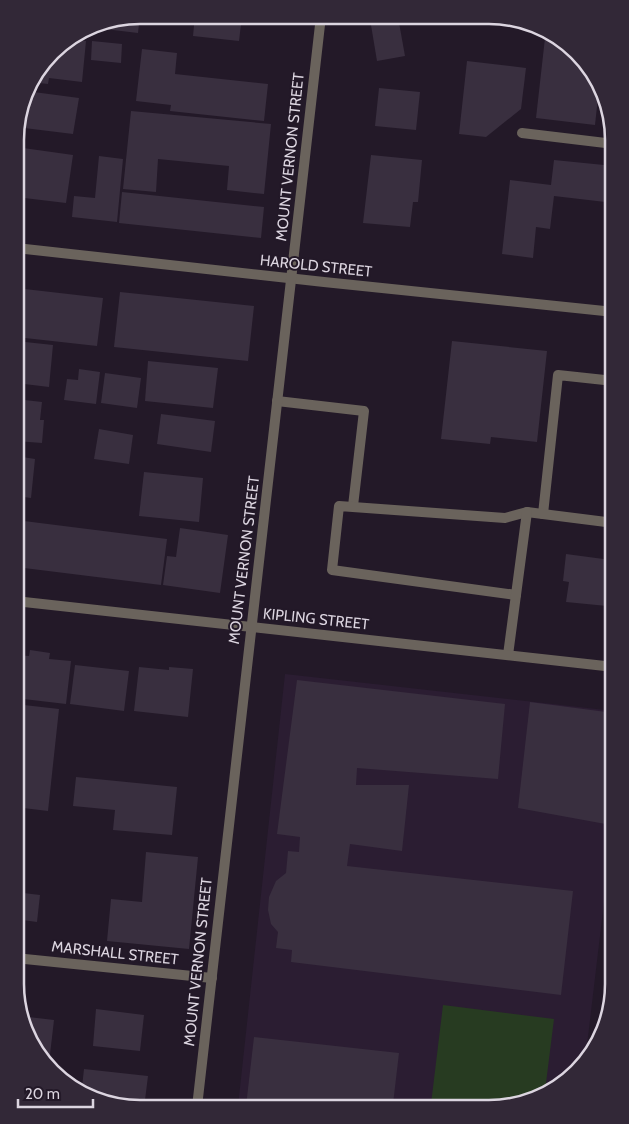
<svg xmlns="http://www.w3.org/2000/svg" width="629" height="1124" font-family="Cabin,sans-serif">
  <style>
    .built { fill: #2b1d32 }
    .grass { fill: #273b21 }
    .building { fill: #392f3f }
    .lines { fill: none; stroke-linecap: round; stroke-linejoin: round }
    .service { stroke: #6a635c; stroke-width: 10 }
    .minor { stroke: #6a635c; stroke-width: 10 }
    .labels { text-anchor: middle; stroke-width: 4; stroke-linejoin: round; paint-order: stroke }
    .street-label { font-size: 15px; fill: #dcd5e0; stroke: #231928 }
    .rim { fill: none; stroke: #dcd5e0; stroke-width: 2.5 }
  </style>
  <rect width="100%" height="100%" fill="#231928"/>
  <!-- built -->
  <polygon class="built" points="285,674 614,711 614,818 585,1062 529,1102 238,1106"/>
  <!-- grass -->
  <polygon class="grass" points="443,1005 554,1019 545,1091 529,1102 431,1104"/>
  <!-- building -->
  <g class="building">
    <polygon points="140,15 138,33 88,27 92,24"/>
    <polygon points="195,15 242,16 239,41 193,36"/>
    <polygon points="381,17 398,17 405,56 377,61 370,19"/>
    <polygon points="500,17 513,17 528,25 527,28 499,25"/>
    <polygon points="545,38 558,39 571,46 599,88 595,125 536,118"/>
    <polygon points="69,39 86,41 82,82 49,78 48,84 30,82 57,46"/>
    <polygon points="92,41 122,44 121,63 91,60"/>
    <polygon points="142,49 177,53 175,74 268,84 264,121 170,111 171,105 136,101"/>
    <polygon points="467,61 526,68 521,109 486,137 459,134"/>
    <polygon points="379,88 420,92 416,130 375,126"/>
    <polygon points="26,91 79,98 73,134 16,127"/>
    <polygon points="131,111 271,124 264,194 227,190 229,166 158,159 156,192 123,189"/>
    <polygon points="16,147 73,155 66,203 16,197"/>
    <polygon points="371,155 422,160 418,202 413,202 410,227 363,223"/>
    <polygon points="99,156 123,159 117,222 72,217 74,196 95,198"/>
    <polygon points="554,160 614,166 614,203 554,196 550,229 536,227 533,258 502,254 510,180 551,185"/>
    <polygon points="122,192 264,207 261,238 119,223"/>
    <polygon points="16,288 103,298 97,346 16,337"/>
    <polygon points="120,292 254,306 248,361 114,347"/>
    <polygon points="16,341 53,345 49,387 16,383"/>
    <polygon points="452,341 547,351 537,442 491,437 490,444 441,439"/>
    <polygon points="148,361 218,368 213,408 145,401"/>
    <polygon points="79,369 100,372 96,404 64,400 67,379 78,380"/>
    <polygon points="105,373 141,378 137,408 101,403"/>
    <polygon points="16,399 42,402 40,420 44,420 42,443 16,441"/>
    <polygon points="161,414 215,421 211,452 157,444"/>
    <polygon points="99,429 133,435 129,464 94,459"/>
    <polygon points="16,456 35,459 31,498 16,496"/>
    <polygon points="144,472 203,478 199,522 139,516"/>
    <polygon points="16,520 167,539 161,585 16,567"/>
    <polygon points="180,528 228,535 220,593 163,585 167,556 176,557"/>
    <polygon points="566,554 611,560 610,571 614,572 614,574 612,592 608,592 607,606 566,602 569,582 563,581"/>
    <polygon points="30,650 50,653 49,659 71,661 66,704 15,698 15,655 29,656"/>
    <polygon points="75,665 129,671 124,711 70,704"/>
    <polygon points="139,667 169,670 169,667 193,669 188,717 134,711"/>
    <polygon points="297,680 505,704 498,779 357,768 356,785 409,785 402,851 350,844 347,866 573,891 561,995 291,962 292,950 276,948 278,932 271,924 268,910 269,897 276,881 286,873 288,851 299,852 300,837 277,834"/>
    <polygon points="530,702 614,713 614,801 611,825 518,808"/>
    <polygon points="15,704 59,709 48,811 15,807"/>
    <polygon points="76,777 177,787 172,835 113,830 115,810 73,806"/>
    <polygon points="146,852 198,857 189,949 107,941 111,899 142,902"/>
    <polygon points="15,892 40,895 37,922 15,919"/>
    <polygon points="96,1009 144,1015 140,1051 93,1046"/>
    <polygon points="20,1016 54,1020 49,1063 22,1024"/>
    <polygon points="254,1037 399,1053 393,1104 246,1106"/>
    <polygon points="84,1069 148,1076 144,1108 123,1108 73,1087 82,1087"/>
  </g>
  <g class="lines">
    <!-- service -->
    <g class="service">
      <polyline points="522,133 614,144"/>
      <polyline points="277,401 364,411 353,506"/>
      <polyline points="543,514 558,375 614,381"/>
      <polyline points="516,595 332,570 339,506 505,518 527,512 614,523"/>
      <polyline points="508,655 527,512"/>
    </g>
    <!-- minor -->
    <g class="minor">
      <polyline points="16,248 324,282 614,312"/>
      <polyline points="15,601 614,667"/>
      <polyline points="15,958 212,978"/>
      <polyline points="197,1107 321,16"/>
    </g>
  </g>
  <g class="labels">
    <!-- street labels -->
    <g class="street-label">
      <text transform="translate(290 157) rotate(-84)" y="5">MOUNT VERNON STREET</text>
      <text transform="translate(316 266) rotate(6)" y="5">HAROLD STREET</text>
      <text transform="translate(244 560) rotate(-83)" y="5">MOUNT VERNON STREET</text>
      <text transform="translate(316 619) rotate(6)" y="5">KIPLING STREET</text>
      <text transform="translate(115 953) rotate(6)" y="5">MARSHALL STREET</text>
      <text transform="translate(198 962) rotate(-84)" y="5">MOUNT VERNON STREET</text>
    </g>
  </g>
  <!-- crop -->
  <path d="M0 0H629V1124H0ZM140 24H489A116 116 0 0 1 605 140V984A116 116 0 0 1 489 1100H140A116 116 0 0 1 24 984V140A116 116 0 0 1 140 24Z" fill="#322837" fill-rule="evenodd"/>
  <path class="rim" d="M140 24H489A116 116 0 0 1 605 140V984A116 116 0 0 1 489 1100H140A116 116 0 0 1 24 984V140A116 116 0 0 1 140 24Z"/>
  <!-- scale -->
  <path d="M18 1099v8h75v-8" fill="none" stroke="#dcd5e0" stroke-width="2.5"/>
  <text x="25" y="1099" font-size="15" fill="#dcd5e0" stroke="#231928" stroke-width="4" paint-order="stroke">20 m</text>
</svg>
